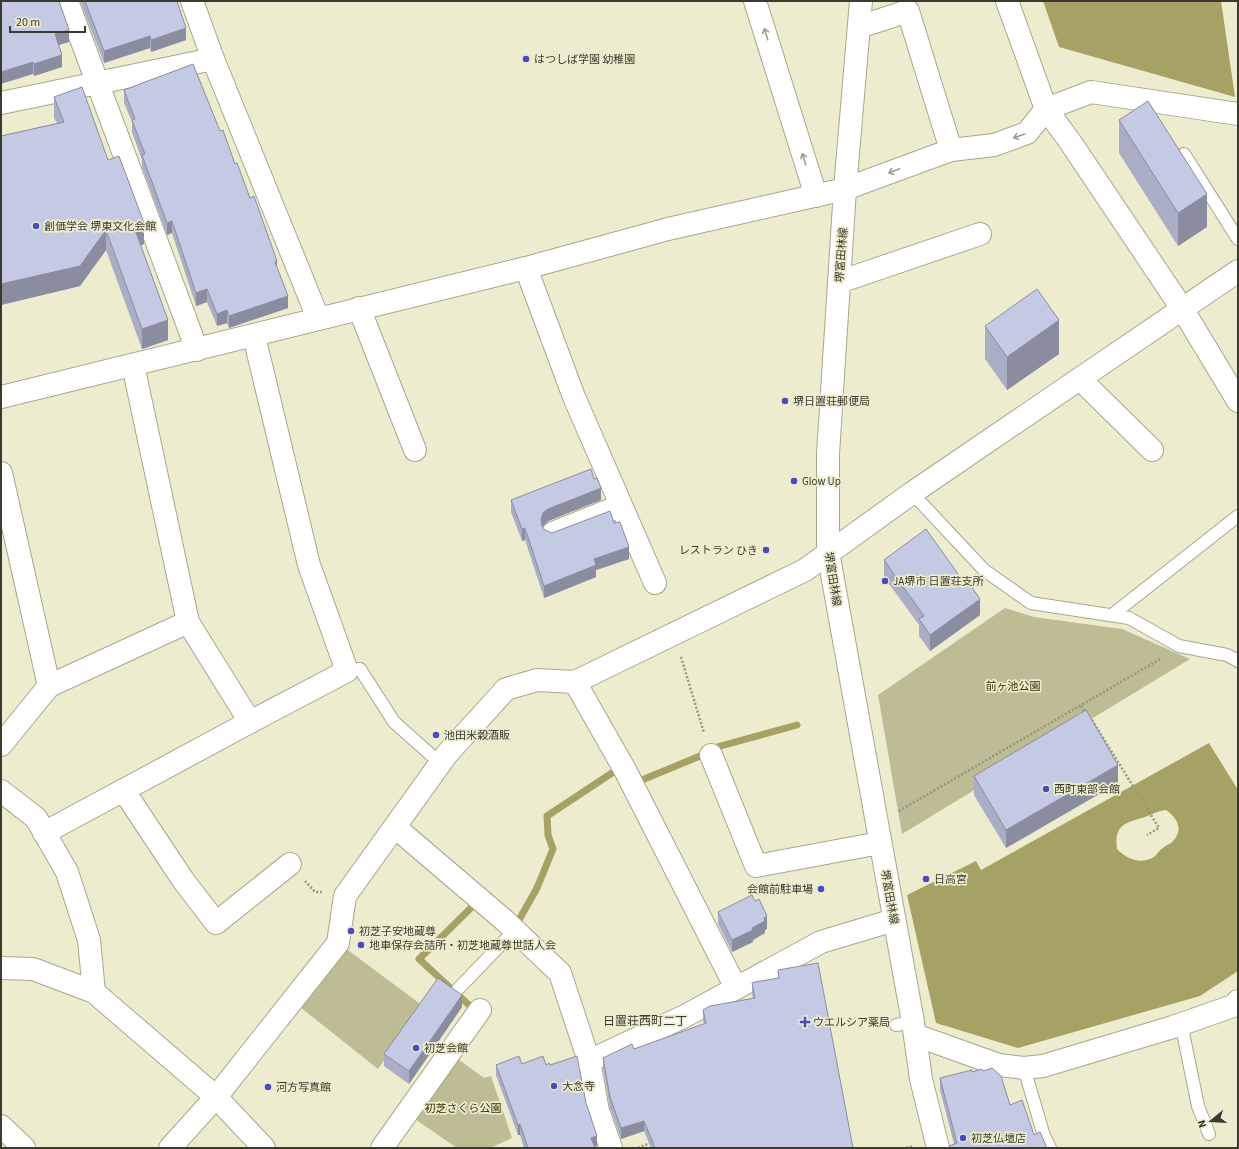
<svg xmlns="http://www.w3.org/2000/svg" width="1239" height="1149" font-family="'Source Sans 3','Noto Sans JP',sans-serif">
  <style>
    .green { fill: #bebc94 }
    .water { fill: #a6a265; fill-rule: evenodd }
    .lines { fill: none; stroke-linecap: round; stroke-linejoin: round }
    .stream { stroke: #a6a265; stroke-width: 7 }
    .lane-casing { stroke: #a8a78c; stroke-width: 14 }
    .street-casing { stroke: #a8a78c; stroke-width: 24 }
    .secondary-casing { stroke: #a8a78c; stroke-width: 24 }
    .primary-casing { stroke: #a8a78c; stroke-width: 24 }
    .path { stroke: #979682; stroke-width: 2.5; stroke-dasharray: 2 2; stroke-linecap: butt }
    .lane { stroke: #fff; stroke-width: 12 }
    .street { stroke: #fff; stroke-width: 22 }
    .secondary { stroke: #fff; stroke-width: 22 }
    .primary { stroke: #fff; stroke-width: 22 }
    .wall { fill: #a9aec4 }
    .shaded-wall { fill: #8a8da0 }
    .building { fill: #c5cae4; stroke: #8a8da0 }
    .oneway { stroke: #9d9c97 }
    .poi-dot { fill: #494bc1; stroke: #edeccf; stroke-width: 1.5 }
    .labels { text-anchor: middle; stroke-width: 3.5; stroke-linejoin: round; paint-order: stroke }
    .poi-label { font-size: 11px; fill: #3b3a2f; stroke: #edeccf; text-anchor: start }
    .street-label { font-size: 11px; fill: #3b3a2f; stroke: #edeccf }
    .park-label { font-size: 11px; fill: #343000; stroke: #edeccf }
    .neighbourhood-label { font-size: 12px; fill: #3b3a2f; stroke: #edeccf }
  </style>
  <rect width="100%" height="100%" fill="#edeccf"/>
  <!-- green -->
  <g class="green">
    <polygon points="1005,608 1034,617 1122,629 1190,659 902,834 878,695"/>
    <polygon points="345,948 423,1006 378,1069 300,1007"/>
    <polygon points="454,1056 484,1078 491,1076 512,1138 490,1148 457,1148 412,1117"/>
  </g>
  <!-- water -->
  <g class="water">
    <polygon points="1043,1 1221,1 1235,97 1059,47"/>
    <path d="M1209 743 1238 790V971L1200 996 1018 1048 936 1023 907 895 976 861 981 870ZM1166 810C1177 818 1184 829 1173 841 1171 844 1166 845 1163 848 1159 850 1157 855 1154 857 1140 865 1127 859 1117 849 1114 827 1123 823 1142 818 1151 815 1157 811 1166 810Z"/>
  </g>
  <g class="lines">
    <!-- stream -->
    <g class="stream">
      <polyline points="634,776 642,780 700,756 717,747 797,725"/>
      <polyline points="510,921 519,920 537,888 553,849 548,835 547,816 618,769 621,770"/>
      <polyline points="470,1006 419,959 477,902"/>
    </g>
    <defs>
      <g id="lane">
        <polyline points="1184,154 1238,239"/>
        <polyline points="912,493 984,570 1031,603 1129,618 1179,646 1227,655 1238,661"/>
        <polyline points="1112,615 1238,516"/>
        <polyline points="347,671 360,669 394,722 440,763"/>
        <polyline points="458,989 515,930"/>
        <polyline points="1181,1023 1198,1106 1209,1134"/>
        <polyline points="896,1025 913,1022"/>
        <polyline points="1024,1068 1044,1136 1050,1148"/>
      </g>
      <g id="street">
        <polyline points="67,1 197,350"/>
        <polyline points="192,1 213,59 318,318"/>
        <polyline points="755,1 816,196"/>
        <polyline points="1007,1 1046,109 1071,143 1183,310 1238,401"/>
        <polyline points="859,27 908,11 951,150"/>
        <polyline points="1,103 213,59"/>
        <polyline points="526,268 574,397 655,583"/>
        <polyline points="839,282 980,234"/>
        <polyline points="359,308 415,450"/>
        <polyline points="1080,379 1152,450"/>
        <polyline points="1,397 526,268 668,229 845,189 951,150 994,145 1027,133 1046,109 1091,92 1238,114"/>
        <polyline points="1,473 49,686"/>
        <polyline points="553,533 620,506"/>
        <polyline points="575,682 625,770 736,988"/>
        <polyline points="250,722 347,671 309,565 254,336"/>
        <polyline points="1,745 49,686 188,622"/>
        <polyline points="711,755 756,866 880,843"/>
        <polyline points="1,791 36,818 67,872 89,940 94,992"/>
        <polyline points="124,791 183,880 216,923 290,864"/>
        <polyline points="395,827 504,920 560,973 589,1061 598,1111 611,1148"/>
        <polyline points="44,833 250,722 188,622 133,365"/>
        <polyline points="1,968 33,969 94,992 216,1097 264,1148"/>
        <polyline points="589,1061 685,1016 821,942 894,920"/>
        <polyline points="170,1148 216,1097 338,943 345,896 447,754 506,689 537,680 575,682 805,570 912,493 1238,271"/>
        <polyline points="382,1148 480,1010"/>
      </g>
      <g id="secondary">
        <polyline points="915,1035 999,1065 1024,1068 1043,1066 1173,1027 1233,1006 1238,1001"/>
        <polyline points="1,1126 24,1148"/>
      </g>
      <polyline id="primary" points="861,1 845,189 828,454 828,552 913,1022 921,1079 938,1148"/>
    </defs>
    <!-- lane casing -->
    <use href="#lane" class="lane-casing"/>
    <!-- street casing -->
    <use href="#street" class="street-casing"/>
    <!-- secondary casing -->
    <use href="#secondary" class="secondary-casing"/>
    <!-- primary casing -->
    <use href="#primary" class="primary-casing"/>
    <!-- path -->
    <g class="path">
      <polyline points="681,657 704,733"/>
      <polyline points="1081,706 1087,713"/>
      <polyline points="1092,720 1159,828 1147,835"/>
      <polyline points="899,811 1162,658"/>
      <polyline points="305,881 315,892 322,892"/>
      <polyline points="638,1148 652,1142"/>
      <polyline points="906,1148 913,1146"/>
    </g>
    <!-- lane -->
    <use href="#lane" class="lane"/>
    <!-- street -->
    <use href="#street" class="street"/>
    <!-- secondary -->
    <use href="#secondary" class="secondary"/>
    <!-- primary -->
    <use href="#primary" class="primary"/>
  </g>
  <!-- wall -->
  <g class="wall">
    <polygon points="1,1 69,42 59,45 62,67 34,76"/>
    <polygon points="80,1 177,1 186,40 151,52 150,48 104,63"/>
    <polygon points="124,90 220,131 250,198 277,269 288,308 229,328 227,323 217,326 207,302 196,306 172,233 167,235 142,167 142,160 132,132 132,122 124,103"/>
    <polygon points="54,97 108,160 144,244 141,245 168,340 142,349 106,250 80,286 1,305 1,136 57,123 54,118"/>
    <polygon points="1119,120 1207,227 1178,246 1119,153"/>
    <polygon points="985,326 1059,354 1007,390 985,359"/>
    <polygon points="511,500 601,500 548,521 542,527 545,530 552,533 629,559 596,570 596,577 544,598 525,540 522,541 511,512"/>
    <polygon points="884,560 980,615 930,651 919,636 919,625 884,577"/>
    <polygon points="974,776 1118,783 1006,848 974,795"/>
    <polygon points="718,912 767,929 765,930 765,933 753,940 753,942 732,952 718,924"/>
    <polygon points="778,970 853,1148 651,1148 644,1131 621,1139 610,1108 603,1068 603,1058 634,1049 704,1024 703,1020 703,1010 753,999 752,994 752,983 778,978"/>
    <polygon points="462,1007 409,1084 384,1066 384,1054"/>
    <polygon points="522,1064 546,1065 550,1065 586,1103 597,1146 595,1147 595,1148 524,1148 520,1135 518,1135 496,1075 496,1065"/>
    <polygon points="983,1071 1010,1105 1034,1135 1047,1148 949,1148 949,1146 954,1144 940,1090 940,1078 972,1072"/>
  </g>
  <!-- shaded-wall -->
  <g class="shaded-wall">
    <polygon points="186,28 186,40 151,52 151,40"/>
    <polygon points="69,30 69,42 55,46 55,34"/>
    <polygon points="150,36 150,48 104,63 104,51"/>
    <polygon points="62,55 62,67 34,76 34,64"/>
    <polygon points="33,62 33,74 1,84 1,72"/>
    <polygon points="1207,194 1207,227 1178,246 1178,213"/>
    <polygon points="172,221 172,233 167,235 167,223"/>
    <polygon points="144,223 144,244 134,248 134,227"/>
    <polygon points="106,230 106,250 80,286 1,305 1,284"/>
    <polygon points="277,261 277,273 275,262"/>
    <polygon points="207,289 207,302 196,306 196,293"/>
    <polygon points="288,296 288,308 229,328 229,316"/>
    <polygon points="227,310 227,323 217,326 217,314"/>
    <polygon points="168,320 168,340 142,349 142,329"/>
    <polygon points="1059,320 1059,354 1007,390 1007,357"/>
    <polygon points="601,488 601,500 548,521 543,526 541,532 541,519 543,513 548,509"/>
    <polygon points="525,528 525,540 522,541 522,529"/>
    <polygon points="629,547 629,559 596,570 596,577 544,598 544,586 594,559"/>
    <polygon points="980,599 980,615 930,651 930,635"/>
    <polygon points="1118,765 1118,783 1006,848 1006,830"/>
    <polygon points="767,916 767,929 765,930 765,933 753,940 753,942 732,952 732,940 752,928 764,918"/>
    <polygon points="462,995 462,1007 409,1084 409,1071"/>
    <polygon points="644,1121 644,1131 621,1139 621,1128"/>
    <polygon points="520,1124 520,1135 518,1135 518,1125"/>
    <polygon points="597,1136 597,1146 591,1148 591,1138"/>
  </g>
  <!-- building -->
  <g class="building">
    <polygon points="1,1 59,1 69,30 55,34 62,55 34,64 33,62 1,72"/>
    <polygon points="85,1 177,1 186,28 151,40 150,36 104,51"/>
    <polygon points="193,64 220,131 223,130 235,164 237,163 250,198 254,196 277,261 275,262 288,296 229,316 227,310 217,314 207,289 196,293 172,221 167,223 142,155 145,154 132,120 135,119 124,90"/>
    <polygon points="82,87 108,160 119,156 144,223 134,227 168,320 142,329 106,230 80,266 1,284 1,136 64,122 54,97"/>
    <polygon points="1148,101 1207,194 1178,213 1119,120"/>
    <polygon points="1037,289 1059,320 1007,357 985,326"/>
    <polygon points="591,469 594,479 597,478 601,488 548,509 543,513 541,519 542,526 545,530 552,533 610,511 614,523 620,522 629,547 594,559 596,565 544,586 525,528 522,529 511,500"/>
    <polygon points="926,529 966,585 969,583 980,599 930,635 919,619 924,616 884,560"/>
    <polygon points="1086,710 1118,765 1006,830 974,776"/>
    <polygon points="752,895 755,901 759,899 767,916 764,918 765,921 752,928 753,930 732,940 718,912"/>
    <polygon points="818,963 853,1148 655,1148 644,1121 621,1128 610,1097 603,1058 632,1044 634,1049 706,1023 703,1010 710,1006 755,998 752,983 755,982 779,978 778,970"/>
    <polygon points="438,978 462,995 409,1071 384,1054"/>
    <polygon points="519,1056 522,1064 543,1056 546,1065 549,1063 550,1065 577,1056 586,1103 597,1136 591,1138 595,1148 528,1148 520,1124 518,1125 496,1065"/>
    <polygon points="992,1068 1001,1076 1010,1105 1022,1100 1034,1135 1040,1132 1047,1148 950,1148 949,1146 957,1143 940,1078 972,1070 972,1072 982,1069 983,1071"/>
  </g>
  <!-- one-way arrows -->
  <defs><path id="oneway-shaft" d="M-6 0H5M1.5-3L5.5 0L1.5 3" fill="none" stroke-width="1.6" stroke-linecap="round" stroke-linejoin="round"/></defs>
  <g class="oneway">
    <use href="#oneway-shaft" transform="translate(766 34) rotate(-107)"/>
    <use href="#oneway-shaft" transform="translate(1019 136) rotate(161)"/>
    <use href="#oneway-shaft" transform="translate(804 159) rotate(-107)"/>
    <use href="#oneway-shaft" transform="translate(894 171) rotate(159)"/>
  </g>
  <!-- markers -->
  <g class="poi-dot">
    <circle cx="526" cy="59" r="4"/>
    <circle cx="36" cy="226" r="4"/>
    <circle cx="785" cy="401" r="4"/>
    <circle cx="794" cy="481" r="4"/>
    <circle cx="766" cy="550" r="4"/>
    <circle cx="885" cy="581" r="4"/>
    <circle cx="436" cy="735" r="4"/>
    <circle cx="1046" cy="789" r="4"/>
    <circle cx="926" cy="879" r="4"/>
    <circle cx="821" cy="889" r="4"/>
    <circle cx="351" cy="931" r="4"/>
    <circle cx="361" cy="945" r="4"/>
    <path d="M803 1016h4v4h4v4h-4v4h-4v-4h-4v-4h4z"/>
    <circle cx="416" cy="1048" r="4"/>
    <circle cx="554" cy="1086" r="4"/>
    <circle cx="268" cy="1087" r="4"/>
    <circle cx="963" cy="1138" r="4"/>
  </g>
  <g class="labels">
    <!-- poi labels -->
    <g class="poi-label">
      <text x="534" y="63">はつしば学園 幼稚園</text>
      <text x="44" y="230">創価学会 堺東文化会館</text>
      <text x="793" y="405">堺日置荘郵便局</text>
      <text x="802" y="485">Glow Up</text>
      <text x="758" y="554" text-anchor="end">レストラン ひき</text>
      <text x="893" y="585">JA堺市 日置荘支所</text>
      <text x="444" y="739">池田米穀酒販</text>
      <text x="1054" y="793">西町東部会館</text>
      <text x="934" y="883">日高宮</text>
      <text x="813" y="893" text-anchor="end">会館前駐車場</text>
      <text x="359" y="935">初芝子安地蔵尊</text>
      <text x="369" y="949">地車保存会詰所・初芝地蔵尊世話人会</text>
      <text x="813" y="1026">ウエルシア薬局</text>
      <text x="424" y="1052">初芝会館</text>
      <text x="562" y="1090">大念寺</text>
      <text x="276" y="1091">河方写真館</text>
      <text x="971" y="1142">初芝仏壇店</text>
    </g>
    <!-- street labels -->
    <g class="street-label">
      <text transform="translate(841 255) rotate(-86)" y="4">堺富田林線</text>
      <text transform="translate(833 579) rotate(81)" y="4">堺富田林線</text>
      <text transform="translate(890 897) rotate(80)" y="4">堺富田林線</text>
    </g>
    <!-- park labels -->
    <g class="park-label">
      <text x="1013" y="690">前ヶ池公園</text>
      <text x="463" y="1112">初芝さくら公園</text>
    </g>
    <!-- neighbourhood labels -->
    <g class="neighbourhood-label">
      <text x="645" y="1025">日置荘西町二丁</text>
    </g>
  </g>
  <!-- border -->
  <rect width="1239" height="1149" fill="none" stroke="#3b3a2f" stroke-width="4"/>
  <!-- north arrow -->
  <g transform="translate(1211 1121) rotate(252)" stroke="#edeccf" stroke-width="3" paint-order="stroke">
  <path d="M0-3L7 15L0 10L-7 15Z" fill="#3b3a2f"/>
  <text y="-6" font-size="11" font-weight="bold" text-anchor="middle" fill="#3b3a2f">N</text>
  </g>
  <!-- scale -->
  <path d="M10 26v6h75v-6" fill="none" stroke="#3b3a2f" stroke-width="2"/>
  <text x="16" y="26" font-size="12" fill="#3b3a2f" stroke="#edeccf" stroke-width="3" paint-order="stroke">20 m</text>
</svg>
